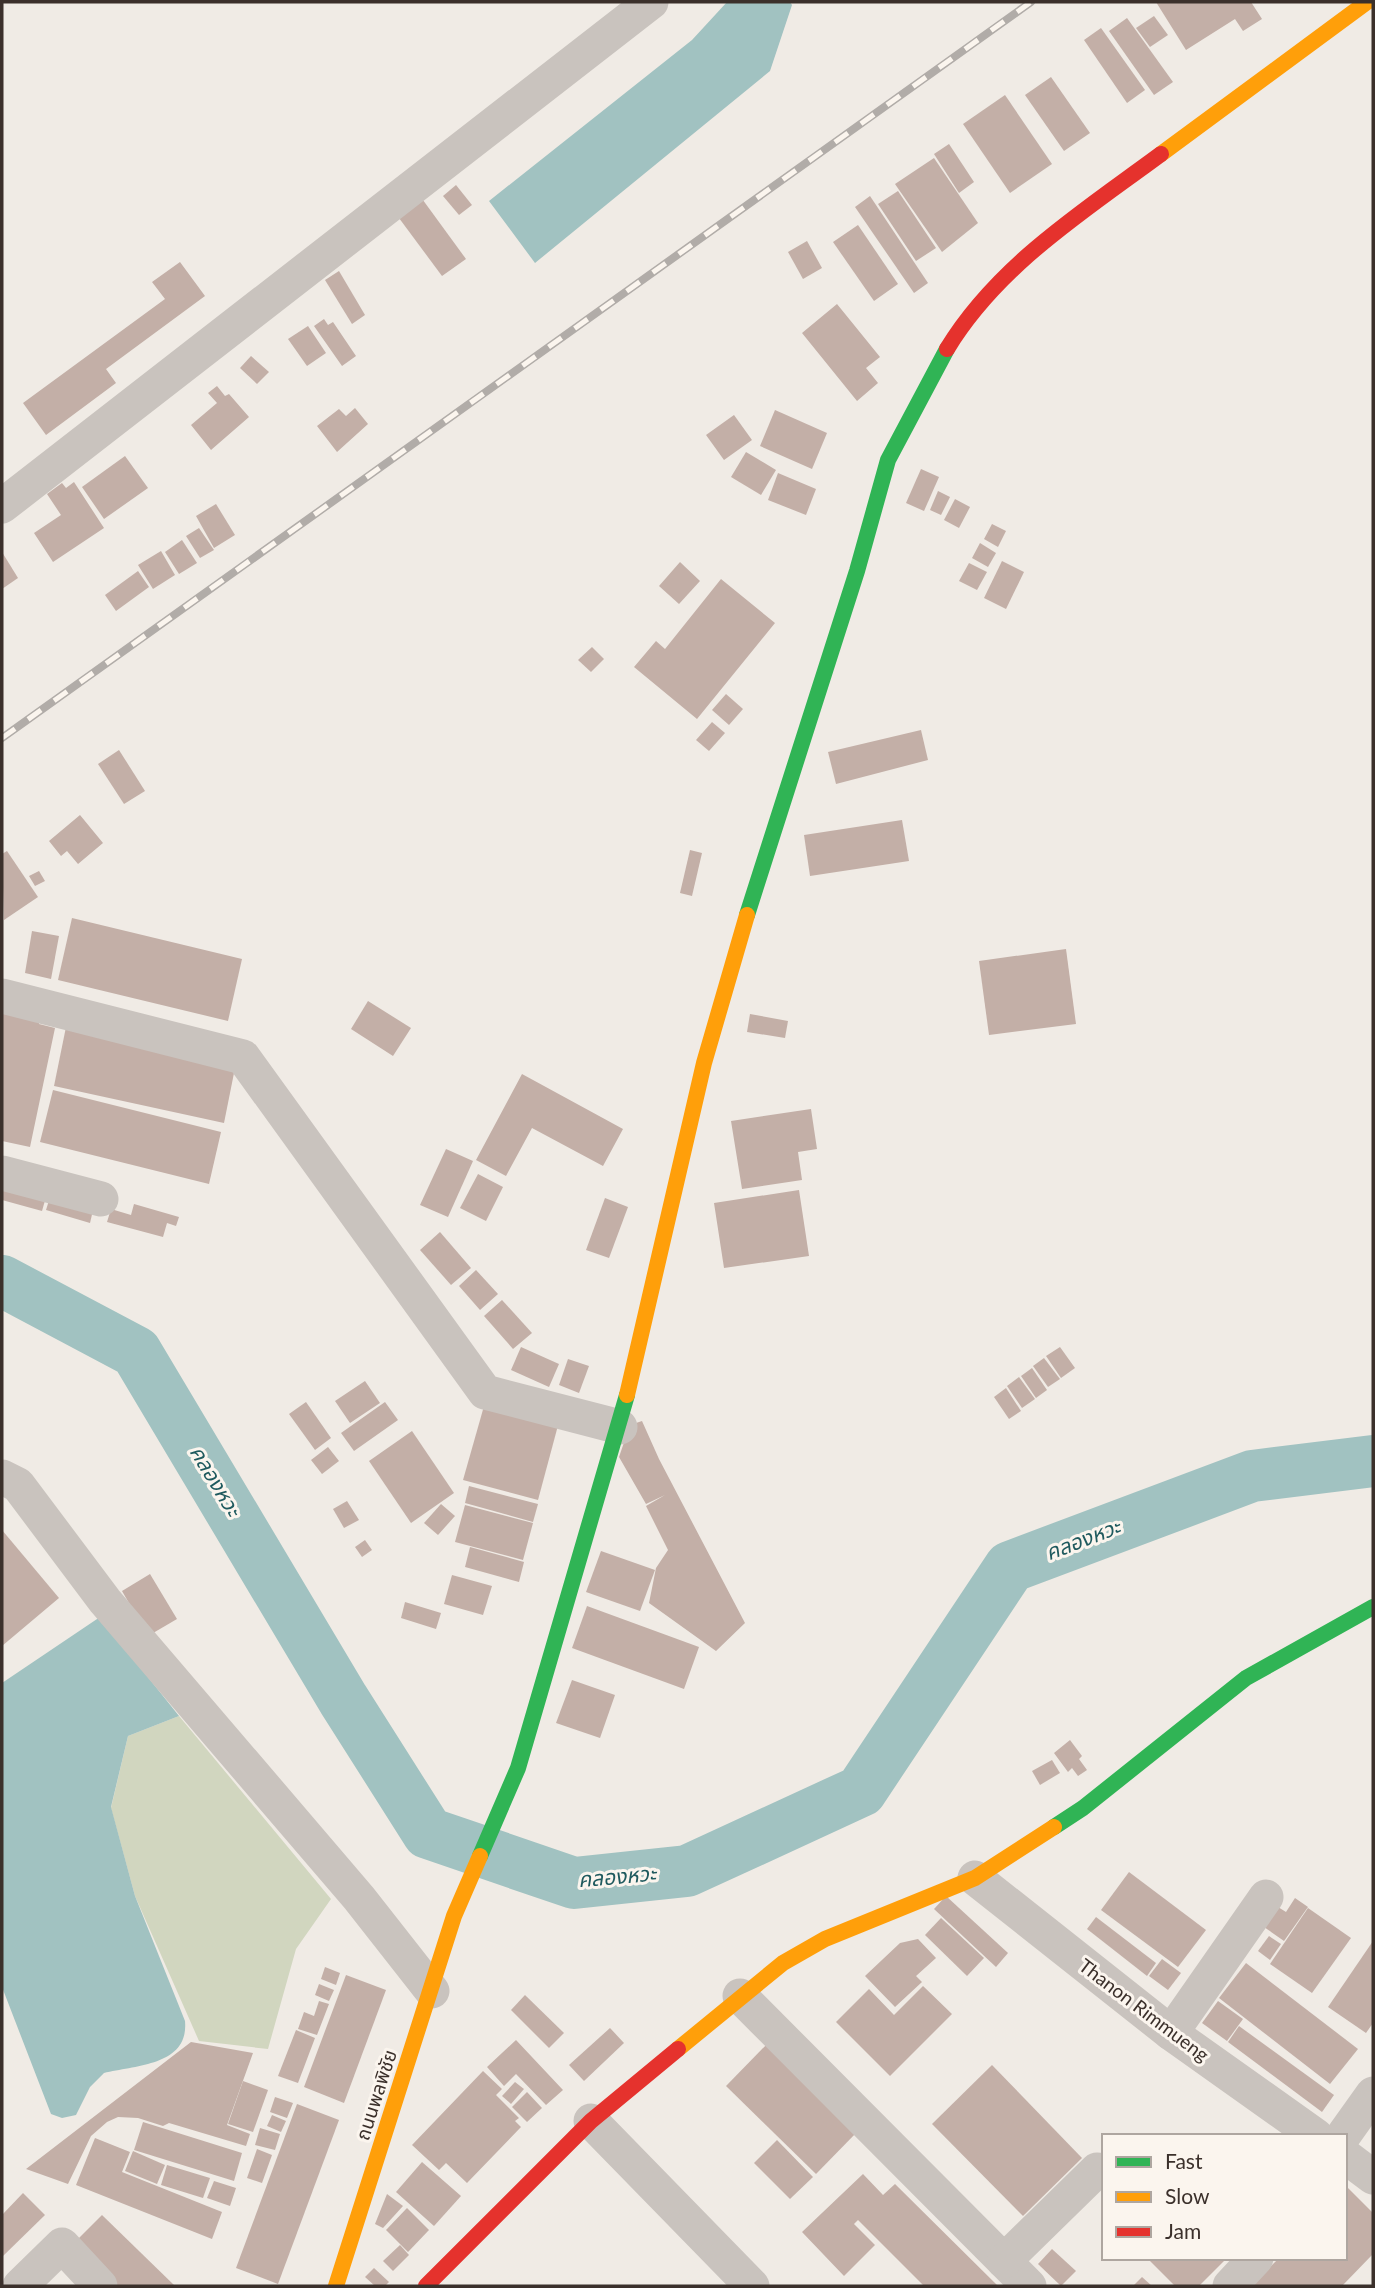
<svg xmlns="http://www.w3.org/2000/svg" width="1375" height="2288" font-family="Lato,'Noto Sans Thai',sans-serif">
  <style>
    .green { fill: #d1d6bf }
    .water { fill: #a1c2c1 }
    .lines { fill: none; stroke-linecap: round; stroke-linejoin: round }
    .river { stroke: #a1c2c1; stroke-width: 52 }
    .building { fill: #c3afa7 }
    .street { stroke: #c9c3be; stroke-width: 35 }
    .fast { stroke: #30b455; stroke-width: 16 }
    .slow { stroke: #ff9f0a; stroke-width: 16 }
    .jam { stroke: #e5322d; stroke-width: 16 }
    .rail-casing { stroke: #b1aca8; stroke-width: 8 }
    .rail { stroke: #fbf5ee; stroke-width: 5; stroke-dasharray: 16; stroke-linecap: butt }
    .labels { text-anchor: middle; stroke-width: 6; stroke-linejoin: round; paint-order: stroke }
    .street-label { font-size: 19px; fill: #3b302b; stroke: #fbf5ee }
    .water-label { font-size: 21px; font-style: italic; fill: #1f5a5e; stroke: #fbf5ee }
  </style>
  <rect width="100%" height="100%" fill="#f0ebe5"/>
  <!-- green -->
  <polygon class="green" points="179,1716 331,1899 296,1949 268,2049 199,2041 135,1896 111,1808 128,1736"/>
  <!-- water -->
  <g class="water">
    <polygon points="727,2 790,2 792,5 770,71 535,263 489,201 692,40"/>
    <path d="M100 1617 179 1716 128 1736 111 1807 135 1896 185 2021C189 2065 138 2065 104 2073L90 2087 76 2115 62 2118 51 2114 2 1987V1683Z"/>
  </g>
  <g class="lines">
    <!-- river -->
    <polyline class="river" points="2,1281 136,1352 343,1699 428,1833 574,1883 687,1871 861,1791 1010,1567 1252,1476 1373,1461"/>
  </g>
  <!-- building -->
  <g class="building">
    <polygon points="1156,2 1251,2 1262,19 1243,31 1235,19 1186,50"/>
    <polygon points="1154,16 1168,35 1150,47 1136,28"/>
    <polygon points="1127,18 1173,82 1154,95 1109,31"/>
    <polygon points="1101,28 1145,90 1127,103 1084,40"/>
    <polygon points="1051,77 1090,133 1064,151 1025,95"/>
    <polygon points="1005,95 1052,164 1010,193 963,124"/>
    <polygon points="949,144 974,182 959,193 934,154"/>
    <polygon points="934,158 978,223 942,252 895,184"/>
    <polygon points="456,185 472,205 459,215 443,196"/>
    <polygon points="898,191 936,248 916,261 878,204"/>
    <polygon points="420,196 466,259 442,276 396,214"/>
    <polygon points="870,196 928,283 914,293 855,207"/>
    <polygon points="858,225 898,284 874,301 833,242"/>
    <polygon points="807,241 822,268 803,279 788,252"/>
    <polygon points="180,262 205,296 106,369 116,383 46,435 23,403 165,299 152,282"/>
    <polygon points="339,271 365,315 352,324 325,280"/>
    <polygon points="837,304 880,357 866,368 878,383 857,401 802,333"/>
    <polygon points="324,319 328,325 333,322 356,356 342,366 314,326"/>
    <polygon points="308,326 326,353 307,366 288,339"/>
    <polygon points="251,356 269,372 257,384 240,368"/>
    <polygon points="217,386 225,396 229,394 249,417 211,450 191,425 217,403 208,393"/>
    <polygon points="355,408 368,424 337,452 317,426 339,409 346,416"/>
    <polygon points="775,410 827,433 812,469 760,446"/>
    <polygon points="734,415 752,440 724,460 706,435"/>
    <polygon points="746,452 776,470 761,495 731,477"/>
    <polygon points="125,456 148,488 104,519 82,487"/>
    <polygon points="921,469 939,477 924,511 906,503"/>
    <polygon points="778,473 816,489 806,515 768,500"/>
    <polygon points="74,482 104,528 53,562 34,533 61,515 47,494 62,483 66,488"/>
    <polygon points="938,491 950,497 941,515 930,510"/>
    <polygon points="955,499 970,507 959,528 944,520"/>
    <polygon points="216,504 235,535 214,548 196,516"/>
    <polygon points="992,524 1006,531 998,547 984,539"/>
    <polygon points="199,528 214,550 200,558 186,536"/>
    <polygon points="182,540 197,563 179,574 165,552"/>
    <polygon points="980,543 996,553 988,567 972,558"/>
    <polygon points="161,551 175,575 153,589 138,565"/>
    <polygon points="2,552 18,578 2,589"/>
    <polygon points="1002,561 1024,572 1006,609 984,598"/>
    <polygon points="680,562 700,581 679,604 659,586"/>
    <polygon points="969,563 987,572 977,590 959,581"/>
    <polygon points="138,571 149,587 116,611 105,595"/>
    <polygon points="721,579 775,623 697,719 634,667 656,641 665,649"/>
    <polygon points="592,647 604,659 591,672 578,660"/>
    <polygon points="726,694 743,709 729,725 712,710"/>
    <polygon points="712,722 725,733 709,751 696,740"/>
    <polygon points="921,730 928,760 836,784 828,752"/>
    <polygon points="119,750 145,791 124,804 98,764"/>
    <polygon points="80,815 103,843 78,864 67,851 61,856 49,841"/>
    <polygon points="902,820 909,861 810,876 804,835"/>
    <polygon points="690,850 702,853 692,896 680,893"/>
    <polygon points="7,851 38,897 4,920 2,854"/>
    <polygon points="39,871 45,881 35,886 29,876"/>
    <polygon points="72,918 242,959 228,1021 58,980"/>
    <polygon points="32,931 59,936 51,979 25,973"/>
    <polygon points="1066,949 1076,1024 989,1035 979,961"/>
    <polygon points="368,1001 411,1028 393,1056 351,1029"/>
    <polygon points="2,1002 41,1010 39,1024 55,1028 30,1147 2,1141"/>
    <polygon points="750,1014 788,1021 785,1038 747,1032"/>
    <polygon points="66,1027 236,1063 224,1123 54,1086"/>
    <polygon points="522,1074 623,1129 603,1166 532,1128 506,1176 476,1160"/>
    <polygon points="53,1090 221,1132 209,1184 40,1142"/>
    <polygon points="811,1109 817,1149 798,1152 802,1180 742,1189 731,1121"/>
    <polygon points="446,1149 473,1161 448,1217 420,1205"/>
    <polygon points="478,1174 503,1187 486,1221 460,1208"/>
    <polygon points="2,1185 46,1197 42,1211 2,1200"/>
    <polygon points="799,1190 809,1256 724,1268 714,1203"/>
    <polygon points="51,1194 94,1206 90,1223 46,1210"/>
    <polygon points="605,1198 628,1207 609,1258 586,1250"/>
    <polygon points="134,1204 179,1217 176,1226 167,1223 163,1237 107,1222 111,1209 131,1215"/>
    <polygon points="440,1232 471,1268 451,1285 420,1250"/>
    <polygon points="476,1270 498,1294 480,1310 459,1286"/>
    <polygon points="502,1300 532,1333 513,1349 484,1316"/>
    <polygon points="521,1347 559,1364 549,1387 511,1370"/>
    <polygon points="1060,1347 1075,1368 1061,1378 1046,1356"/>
    <polygon points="1044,1358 1060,1379 1048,1387 1033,1366"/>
    <polygon points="568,1359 589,1366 579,1393 559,1385"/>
    <polygon points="1032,1368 1047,1390 1036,1398 1021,1376"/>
    <polygon points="1019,1377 1035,1399 1022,1408 1007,1386"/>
    <polygon points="365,1381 380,1403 350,1423 335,1401"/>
    <polygon points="1006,1388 1021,1411 1009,1419 994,1397"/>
    <polygon points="486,1399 560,1418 538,1500 463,1480"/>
    <polygon points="306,1402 331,1438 315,1450 289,1414"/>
    <polygon points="385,1402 398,1420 354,1451 341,1433"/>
    <polygon points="642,1421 659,1459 745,1623 716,1651 649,1603 656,1568 668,1550 646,1506 665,1495 646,1504 619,1457 630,1425"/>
    <polygon points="412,1431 454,1493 411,1523 369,1461"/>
    <polygon points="328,1447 339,1461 322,1474 311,1460"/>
    <polygon points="469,1486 538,1504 533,1522 465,1503"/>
    <polygon points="347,1501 359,1520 344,1528 333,1509"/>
    <polygon points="441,1504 455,1516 438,1535 424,1523"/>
    <polygon points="465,1505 533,1523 523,1560 455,1542"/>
    <polygon points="2,1530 59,1598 2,1646"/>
    <polygon points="365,1540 372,1550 362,1557 355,1547"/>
    <polygon points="470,1547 524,1562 519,1582 465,1567"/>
    <polygon points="601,1551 655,1570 640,1611 586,1592"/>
    <polygon points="150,1574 177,1619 148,1636 122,1591"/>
    <polygon points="452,1575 492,1586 483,1615 444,1604"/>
    <polygon points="405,1602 441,1613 436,1629 401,1618"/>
    <polygon points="587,1606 699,1647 684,1689 572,1648"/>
    <polygon points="572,1680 615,1695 600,1738 556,1723"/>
    <polygon points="1070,1740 1082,1756 1079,1759 1087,1770 1078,1776 1072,1768 1068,1772 1054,1753"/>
    <polygon points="1052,1760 1060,1773 1040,1785 1032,1771"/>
    <polygon points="1129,1872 1206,1930 1178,1967 1101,1910"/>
    <polygon points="946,1896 1008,1953 996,1967 934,1909"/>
    <polygon points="1295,1898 1308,1907 1284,1941 1264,1927 1278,1907 1286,1912"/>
    <polygon points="1308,1908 1351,1938 1312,1993 1270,1964"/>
    <polygon points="1096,1917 1156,1963 1147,1976 1087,1929"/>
    <polygon points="941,1918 984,1958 967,1976 925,1935"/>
    <polygon points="1269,1936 1281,1944 1270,1960 1258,1951"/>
    <polygon points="918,1939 936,1958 916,1976 922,1982 895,2007 865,1976 900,1943"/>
    <polygon points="1373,1941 1373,2023 1366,2033 1328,2007"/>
    <polygon points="1162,1959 1181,1973 1168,1990 1149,1976"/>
    <polygon points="1246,1963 1358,2049 1330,2084 1219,1998"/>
    <polygon points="325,1967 340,1973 336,1985 321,1979"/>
    <polygon points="346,1975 386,1990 344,2103 304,2087"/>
    <polygon points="319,1984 334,1990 329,2001 315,1995"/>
    <polygon points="923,1986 952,2014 890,2076 836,2022 869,1989 894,2015"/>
    <polygon points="525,1995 564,2033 549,2048 511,2010"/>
    <polygon points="319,2001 329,2004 317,2035 298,2029 304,2012 314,2016"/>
    <polygon points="1218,2001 1243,2019 1227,2041 1202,2023"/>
    <polygon points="1239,2026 1334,2095 1322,2112 1228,2042"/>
    <polygon points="610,2028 624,2043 584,2081 569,2065"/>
    <polygon points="296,2030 315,2038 298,2083 278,2076"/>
    <polygon points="516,2040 563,2090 546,2105 516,2074 504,2086 487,2067"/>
    <polygon points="191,2042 253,2053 227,2125 250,2134 246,2146 169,2123 163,2126 138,2118 118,2117 107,2122 91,2136 68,2184 26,2169"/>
    <polygon points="768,2043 858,2131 816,2174 726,2086"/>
    <polygon points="992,2065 1082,2158 1023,2216 932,2124"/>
    <polygon points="483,2071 502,2089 496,2095 519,2118 515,2121 521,2127 467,2183 446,2163 439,2170 412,2145"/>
    <polygon points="243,2081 268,2090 253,2132 228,2124"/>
    <polygon points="515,2082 524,2089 511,2104 502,2096"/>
    <polygon points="527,2092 542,2108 527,2122 512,2107"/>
    <polygon points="275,2097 293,2103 287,2118 270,2112"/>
    <polygon points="297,2104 339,2120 278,2284 236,2268"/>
    <polygon points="272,2115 286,2121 281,2132 267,2126"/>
    <polygon points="143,2122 242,2153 234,2181 134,2150"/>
    <polygon points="260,2128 280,2134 275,2150 255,2145"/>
    <polygon points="95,2138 130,2152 122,2172 222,2212 212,2239 76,2185"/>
    <polygon points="777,2140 813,2177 790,2199 754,2163"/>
    <polygon points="257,2149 272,2155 262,2183 247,2178"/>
    <polygon points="133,2151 165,2165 157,2184 125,2171"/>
    <polygon points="422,2162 461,2196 434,2226 396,2192"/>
    <polygon points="167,2165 210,2178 203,2198 161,2185"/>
    <polygon points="863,2174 883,2195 895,2184 998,2286 924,2286 858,2220 854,2224 875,2245 844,2276 802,2232"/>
    <polygon points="214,2181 236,2188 230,2206 207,2198"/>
    <polygon points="1348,2188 1373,2213 1373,2254 1342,2286 1251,2286 1279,2258 1345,2258"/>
    <polygon points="23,2193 45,2215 2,2257 2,2215"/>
    <polygon points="387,2194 403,2206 383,2228 375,2224"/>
    <polygon points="407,2208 429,2230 408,2252 386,2230"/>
    <polygon points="102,2215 175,2286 111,2286 70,2247"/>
    <polygon points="400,2245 409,2255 393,2271 383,2261"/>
    <polygon points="1052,2249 1076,2271 1061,2286 1038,2264"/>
    <polygon points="1147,2258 1227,2258 1199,2286 1175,2286"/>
    <polygon points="374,2268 389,2282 385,2286 375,2286 365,2277"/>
    <polygon points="1142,2277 1152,2286 1133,2286"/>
  </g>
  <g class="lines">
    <!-- street -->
    <g class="street">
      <polyline points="2,506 651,2"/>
      <polyline points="2,996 243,1057 485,1392 620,1427"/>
      <polyline points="2,1173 101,1199"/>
      <polyline points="2,1477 18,1485 105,1601 359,1898 432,1991"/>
      <polyline points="975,1878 1171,2033 1316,2136"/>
      <polyline points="740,1996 1029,2286"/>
      <polyline points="1171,2033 1266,1897"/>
      <polyline points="591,2121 752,2286"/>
      <polyline points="1343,2136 1373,2094"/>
      <polyline points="1345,2156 1373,2177"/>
      <polyline points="1004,2261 1097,2170"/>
      <polyline points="20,2286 62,2245 100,2286"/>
      <polyline points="1230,2286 1256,2258"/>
    </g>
    <!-- fast -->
    <g class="fast">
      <polyline points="747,915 857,571 888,460 947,349"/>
      <polyline points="1054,1827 1083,1808 1246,1678 1373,1607"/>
      <polyline points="480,1856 518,1768 627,1395"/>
    </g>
    <!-- slow -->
    <g class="slow">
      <polyline points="1161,154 1367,2"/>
      <polyline points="627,1395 704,1063 747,915"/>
      <polyline points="678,2049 783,1963 825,1939 975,1878 1054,1827"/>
      <polyline points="336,2286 454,1916 480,1856"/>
    </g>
    <!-- jam -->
    <g class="jam">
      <path d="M947 349C998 265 1084 211 1161 154"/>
      <polyline points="426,2286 591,2121 678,2049"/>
    </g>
    <defs>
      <polyline id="rail" points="2,738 1031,2"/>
    </defs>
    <!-- rail casing -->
    <use href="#rail" class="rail-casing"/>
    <!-- rail -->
    <use href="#rail" class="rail"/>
  </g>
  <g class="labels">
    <!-- street labels -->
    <g class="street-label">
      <text transform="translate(1144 2010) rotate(37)" y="7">Thanon Rimmueng</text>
      <text transform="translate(376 2095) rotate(-72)" y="7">ถนนพลพิชัย</text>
    </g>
    <!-- water labels -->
    <g class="water-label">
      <text transform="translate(215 1481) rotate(59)" y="7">คลองหวะ</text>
      <text transform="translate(1083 1540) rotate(-21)" y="7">คลองหวะ</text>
      <text transform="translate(617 1877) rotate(-5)" y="7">คลองหวะ</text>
    </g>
  </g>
  <!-- border -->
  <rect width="1375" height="2288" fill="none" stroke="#3b302b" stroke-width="7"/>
  <!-- legend -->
  <rect x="1102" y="2134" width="245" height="126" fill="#fbf5ee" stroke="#aea6a0" stroke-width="2"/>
  <rect x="1116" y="2157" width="35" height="10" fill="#30b455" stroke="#aea6a0" stroke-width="2"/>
  <text x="1165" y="2169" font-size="21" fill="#3b302b">Fast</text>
  <rect x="1116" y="2192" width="35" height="10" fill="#ff9f0a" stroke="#aea6a0" stroke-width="2"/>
  <text x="1165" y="2204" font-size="21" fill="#3b302b">Slow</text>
  <rect x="1116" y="2227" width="35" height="10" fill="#e5322d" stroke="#aea6a0" stroke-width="2"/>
  <text x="1165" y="2239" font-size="21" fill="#3b302b">Jam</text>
</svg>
